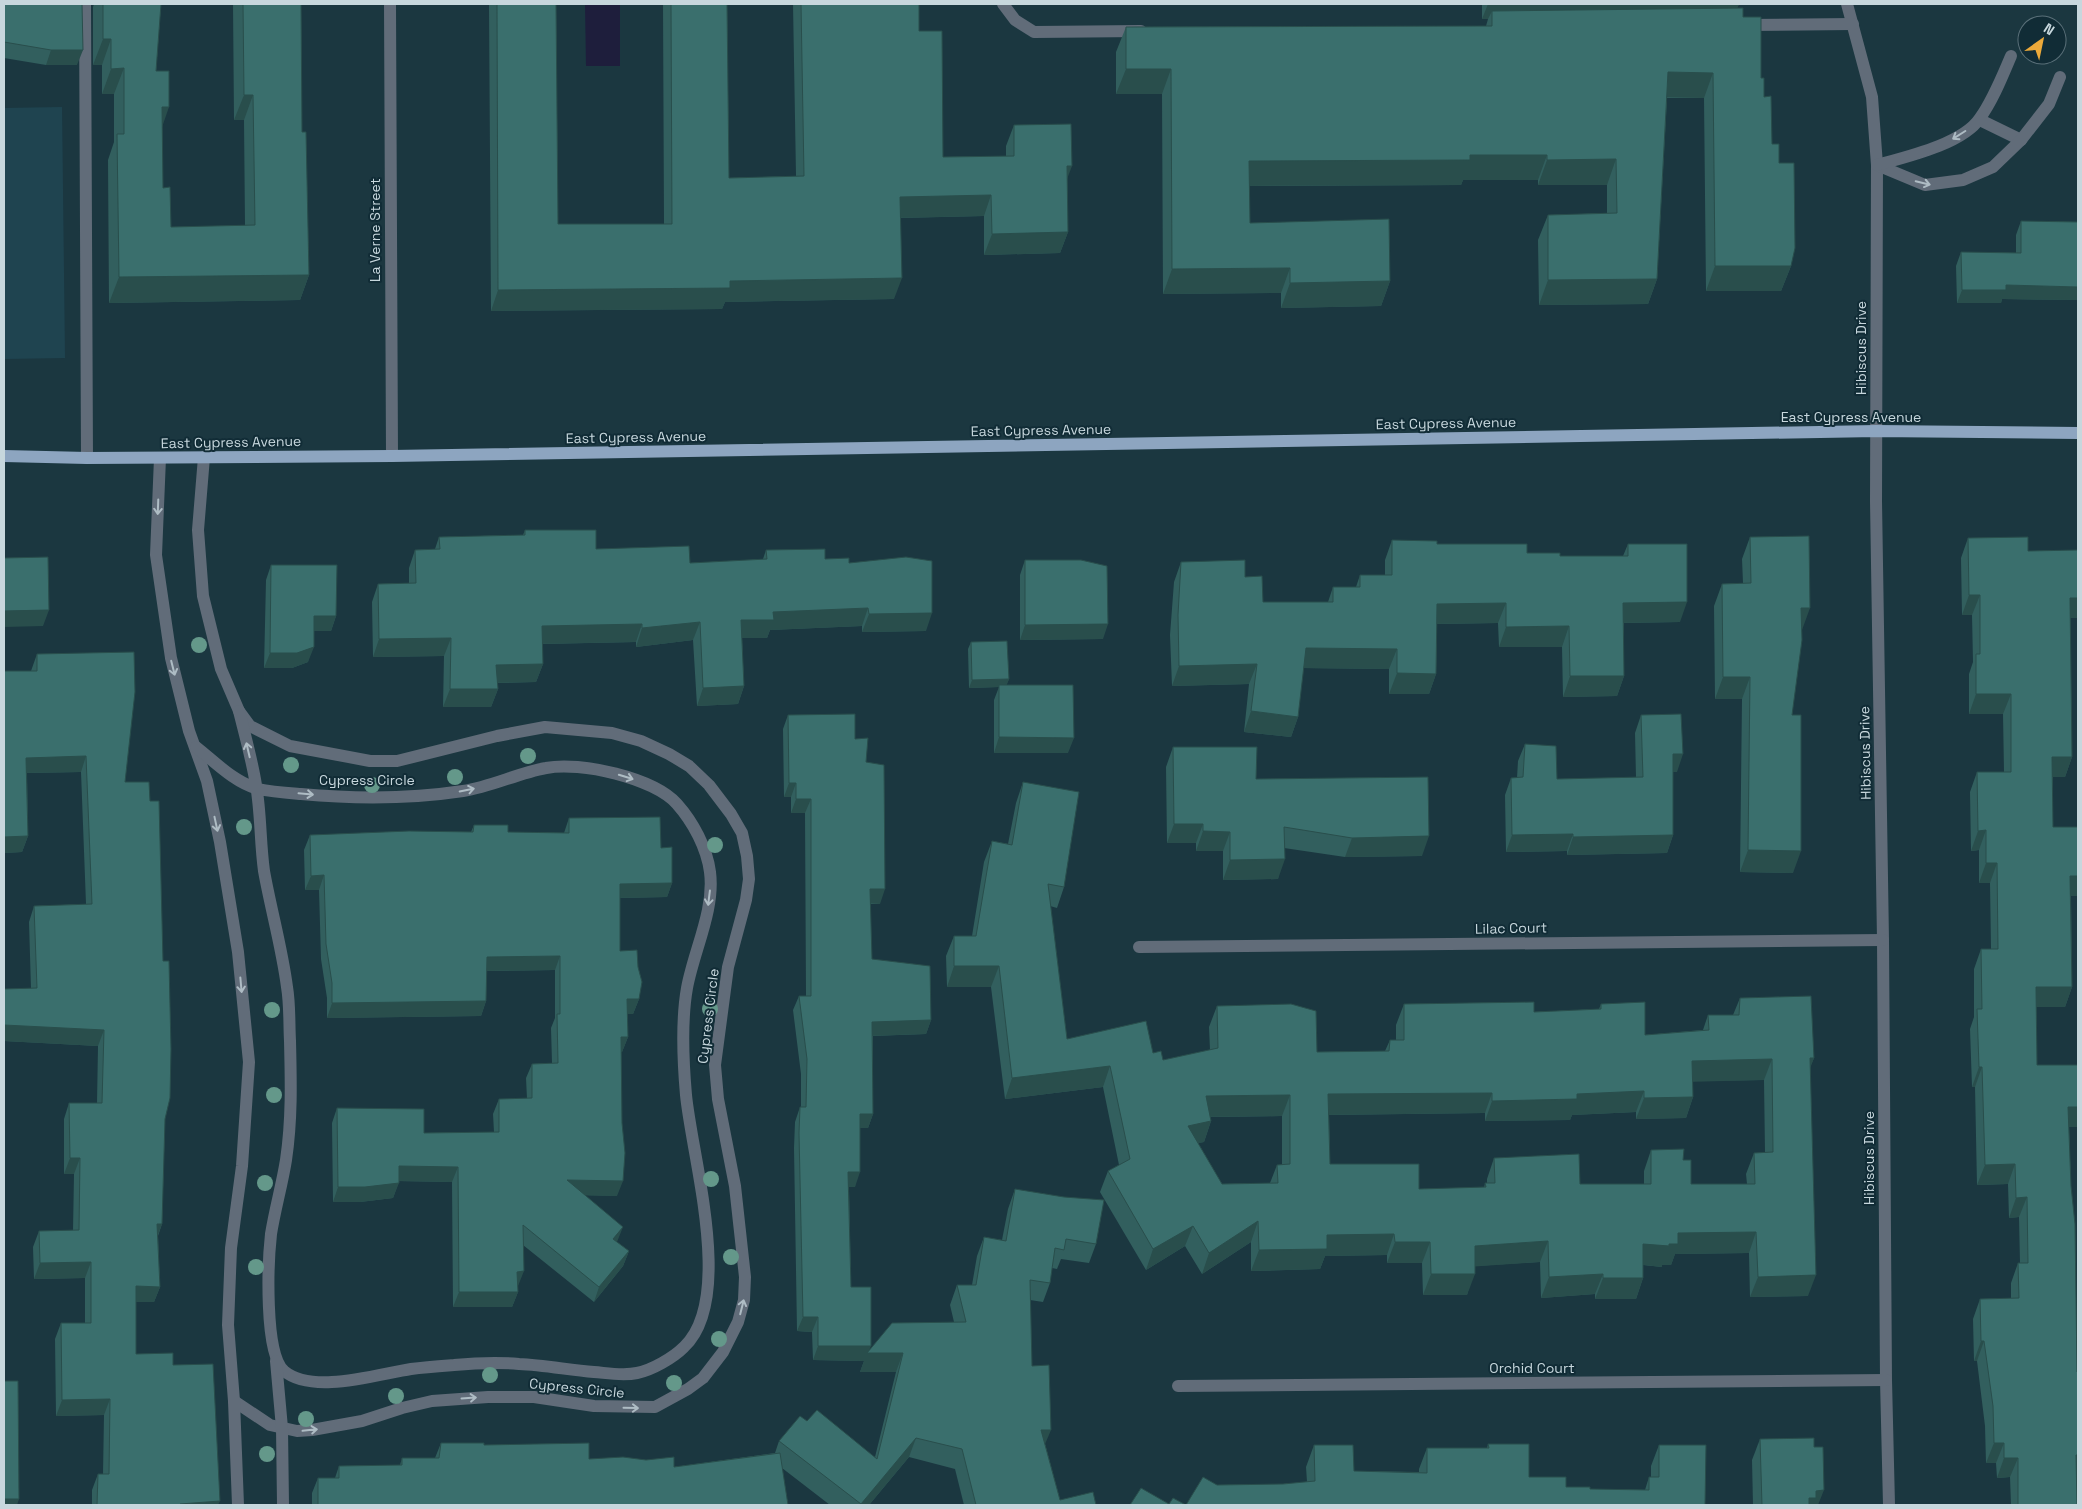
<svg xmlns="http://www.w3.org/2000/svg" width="2082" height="1509" font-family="'Space Grotesk',sans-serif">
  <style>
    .built { fill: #1f4450 }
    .water { fill: #1e1e3c }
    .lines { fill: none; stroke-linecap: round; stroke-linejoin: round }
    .minor { stroke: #616c79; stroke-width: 12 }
    .major { stroke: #8da5c0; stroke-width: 12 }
    .tree { fill: #64988a }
    .wall { fill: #325f5e; fill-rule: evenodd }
    .shaded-wall { fill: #294e4c }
    .building { fill: #3a6f6d; stroke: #294e4c; fill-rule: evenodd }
    .oneway { stroke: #aebcc4 }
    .labels { text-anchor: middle; stroke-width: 4; stroke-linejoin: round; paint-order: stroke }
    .street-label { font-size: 14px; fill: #c7d7dd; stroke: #112c36 }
  </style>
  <rect width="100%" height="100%" fill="#1b3740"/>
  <!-- built -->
  <polygon class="built" points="62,107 65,358 4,359 4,108"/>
  <!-- water -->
  <polygon class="water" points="585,4 620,4 620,66 586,66"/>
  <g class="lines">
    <!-- minor -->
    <g class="minor">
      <polyline points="85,4 87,458"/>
      <polyline points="390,4 392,456"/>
      <polyline points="1003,4 1015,20 1034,32 1141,31"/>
      <polyline points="1847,4 1872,97 1877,165 1876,501 1883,940 1886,1380 1889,1505"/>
      <polyline points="1744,25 1853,24"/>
      <polyline points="1980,120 2021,140"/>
      <polyline points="1877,165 1925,185 1963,180 1993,167 2021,140 2049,104 2060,77"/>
      <path d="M1877 165C1906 157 1963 144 1980 118 1993 100 2002 77 2011 56"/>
      <polyline points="204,457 198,530 203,596 221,669 239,711 250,726 290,746 370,761 397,761 497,736 545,727 612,733 641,741 669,754 689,766 709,785 731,814 742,833 747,856 749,879 746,900 728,967 715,1065 718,1099 735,1186 745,1277 744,1300 738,1322 723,1352 703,1378 688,1389 655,1407 594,1406 534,1397 488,1397 432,1401 402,1408 362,1421 312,1430 297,1431 270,1425 234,1401"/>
      <polyline points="160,458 156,555 171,658 189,731 207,781 220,842 238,952 249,1062 242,1166 231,1248 228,1325 234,1401 238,1505"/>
      <path d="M196 747C215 762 234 782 258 789 272 792 288 793 301 794 355 799 410 799 463 791 491 787 518 773 546 768 580 761 654 778 677 804 693 822 707 848 710 872 715 910 694 950 687 988 681 1022 683 1061 686 1095 692 1158 735 1299 684 1347 673 1358 652 1370 637 1373 623 1376 607 1373 594 1372 569 1370 544 1365 519 1364 498 1362 475 1363 454 1365 440 1366 425 1367 411 1369 378 1374 313 1395 284 1371 264 1353 268 1261 271 1234 275 1209 282 1185 286 1160 292 1120 291 1081 290 1041 289 1023 290 1005 287 987 282 948 271 910 264 871 260 842 261 813 256 785 252 760 245 735 239 711"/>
      <polyline points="1139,947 1883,940"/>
      <polyline points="276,1361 282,1428 283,1505"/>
      <polyline points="1178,1386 1886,1380"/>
    </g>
    <!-- major -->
    <polyline class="major" points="4,456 87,458 392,456 1876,431 2078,433"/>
  </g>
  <!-- trees -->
  <g class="tree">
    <circle cx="199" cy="645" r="8"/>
    <circle cx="528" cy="756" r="8"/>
    <circle cx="291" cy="765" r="8"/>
    <circle cx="455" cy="777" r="8"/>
    <circle cx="372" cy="785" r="8"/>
    <circle cx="244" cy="827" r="8"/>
    <circle cx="715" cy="845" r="8"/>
    <circle cx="710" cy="1009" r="8"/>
    <circle cx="272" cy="1010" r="8"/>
    <circle cx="274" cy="1095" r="8"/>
    <circle cx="711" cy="1179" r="8"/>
    <circle cx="265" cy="1183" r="8"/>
    <circle cx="731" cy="1257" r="8"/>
    <circle cx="256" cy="1267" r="8"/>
    <circle cx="719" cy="1339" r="8"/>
    <circle cx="490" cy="1375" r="8"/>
    <circle cx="674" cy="1383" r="8"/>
    <circle cx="396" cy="1396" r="8"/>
    <circle cx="306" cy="1419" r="8"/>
    <circle cx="267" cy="1454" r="8"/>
  </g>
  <!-- wall -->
  <g class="wall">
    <polygon points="4,4 77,65 46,65 4,58"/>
    <polygon points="94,4 161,4 156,71 162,127 163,188 171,227 245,226 244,120 234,120 233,4 301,4 302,132 309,275 300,300 109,303 108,160 114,142 114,94 102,94 102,65 93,65 93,7"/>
    <polygon points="489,4 556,4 558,224 664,224 663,4 727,4 729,178 796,176 793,4 919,4 919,31 943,157 1006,156 1006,146 1014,125 1067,180 1068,232 1060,253 984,255 984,216 900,218 894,299 725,302 722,309 491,311"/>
    <polygon points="1482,4 1739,4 1737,8 1743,17 1761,78 1772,144 1779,163 1791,266 1781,291 1706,291 1704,98 1667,98 1657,279 1648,304 1539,305 1538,240 1548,215 1607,213 1607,185 1538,185 1538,180 1463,180 1461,185 1249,186 1250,223 1390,281 1381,306 1281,308 1281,293 1163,294 1162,94 1116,94 1116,52 1126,27 1486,26 1488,19 1482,19"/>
    <polygon points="2021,221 2078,222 2078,300 2002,299 2001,303 1957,303 1956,266 1961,252 2016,253 2016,235"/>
    <polygon points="525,530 596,549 690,563 763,559 766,550 849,563 926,631 862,632 862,626 770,630 767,638 742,638 744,686 738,704 697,706 693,640 636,647 636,642 542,644 543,664 536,682 497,683 498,689 491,707 443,707 444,656 373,657 372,602 378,584 409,583 409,568 415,550 435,549 439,537 523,535"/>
    <polygon points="1750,537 1802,630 1801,630 1792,715 1793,873 1740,872 1742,699 1715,699 1714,606 1722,584 1743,583 1742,559"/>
    <polygon points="1968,538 2028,551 2078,550 2078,618 2070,618 2072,757 2065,777 2053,777 2053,827 2078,827 2078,896 2071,896 2072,987 2065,1007 2036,1007 2037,1065 2078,1065 2078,1127 2069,1127 2077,1372 2078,1372 2078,1475 2077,1475 2077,1505 2011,1505 2010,1477 1997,1478 1996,1463 1986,1463 1985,1426 1977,1361 1974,1361 1973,1319 1980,1299 2011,1298 2011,1283 2018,1263 2020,1263 2019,1217 2009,1218 2008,1184 1977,1185 1975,1087 1972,1087 1970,1029 1974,1017 1974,969 1981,949 1991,949 1990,883 1979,883 1979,850 1971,851 1970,792 1977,772 2004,772 2003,714 1969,714 1969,674 1973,662 1972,615 1962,615 1961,558"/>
    <polygon points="1392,540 1560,556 1623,556 1628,544 1680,622 1624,623 1624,676 1617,696 1563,697 1562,647 1499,647 1498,623 1437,624 1436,674 1429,694 1389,694 1389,669 1303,668 1298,717 1291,737 1244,732 1249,684 1172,686 1170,635 1174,582 1181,562 1245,577 1263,602 1328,602 1333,587 1356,587 1360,575 1385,575 1385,560"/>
    <polygon points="1025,560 1103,639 1020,640 1020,575"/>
    <polygon points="271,565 336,616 331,631 314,631 308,662 292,668 264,668 266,580"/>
    <polygon points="971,642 1009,679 1006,685 1068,753 994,753 994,700 999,687 969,688 968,649"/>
    <polygon points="37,654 125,782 165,1119 162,1224 158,1236 160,1287 154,1302 136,1302 136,1354 173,1365 218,1505 92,1505 92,1490 98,1474 103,1474 104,1415 56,1416 55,1339 61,1323 85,1323 85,1278 34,1279 33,1247 39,1231 73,1231 74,1174 64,1174 64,1119 69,1103 97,1103 98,1046 4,1041 4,989 31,989 29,922 34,906 86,904 81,772 27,773 28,836 22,852 4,853 4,671 31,671"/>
    <polygon points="788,715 855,739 866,762 880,904 870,904 872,959 931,1020 926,1034 873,1036 873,1114 868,1128 860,1128 855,1187 849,1187 851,1287 869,1350 954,1322 950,1305 957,1285 972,1285 977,1256 984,1237 1002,1240 1008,1209 1015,1189 1096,1244 1089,1263 1061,1259 1057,1269 1052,1268 1050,1283 1043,1302 1030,1300 1032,1366 1045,1444 1060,1500 1096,1505 964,1505 955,1469 909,1457 869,1505 830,1505 782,1468 788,1505 312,1505 312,1493 318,1478 335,1478 339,1466 400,1465 402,1458 435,1458 441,1443 484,1445 589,1459 674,1467 775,1453 779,1441 807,1421 875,1457 896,1372 860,1372 864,1361 813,1360 812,1332 797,1331 794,1148 795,1122 800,1107 801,1107 801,1074 793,1010 799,996 806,996 805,813 791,813 791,797 784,797 783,729"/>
    <polygon points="1641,715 1677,772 1673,772 1673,835 1667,853 1567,855 1567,851 1506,852 1505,795 1511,778 1517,778 1518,761 1525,744 1557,779 1636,778 1635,733"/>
    <polygon points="1173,747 1256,779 1422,856 1345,857 1284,848 1278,879 1223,880 1223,851 1196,851 1196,843 1167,843 1166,767"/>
    <path d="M1023 782 1064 887 1057 908 1050 906 1067 1039 1153 1053 1163 1060 1210 1050 1209 1027 1217 1006 1317 1052 1385 1051 1390 1040H1396V1025L1404 1004 1534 1012 1599 1009 1601 1004 1645 1035 1703 1030 1708 1015H1733L1740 998 1814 1058 1810 1067 1808 1296 1750 1297 1749 1253 1675 1254 1671 1265H1662V1267L1643 1265V1278L1636 1299H1595V1294L1541 1298 1540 1262 1475 1266 1467 1295H1423L1422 1263H1387V1255L1325 1256 1320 1269 1251 1271V1242L1202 1274 1185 1246 1146 1270 1100 1192 1108 1171 1119 1165 1103 1087 1005 1099 991 987H947L946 956 954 936H972L984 862 992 841 1008 844 1016 803ZM1764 1080 1765 1153H1754L1746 1174 1747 1184H1691L1683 1160 1651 1150 1644 1171V1184H1580L1494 1158 1487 1179V1183H1485L1484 1188 1419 1189 1330 1164 1329 1115 1485 1113V1121L1570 1120 1572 1115 1636 1112V1119L1686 1118 1693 1097V1081ZM1282 1116V1165H1277L1270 1183 1222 1184 1198 1143 1204 1142 1211 1121 1210 1117Z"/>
    <polygon points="569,818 661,848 672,883 667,897 620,898 620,951 639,999 633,1014 627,1014 628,1037 622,1052 621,1052 617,1196 585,1195 617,1242 629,1251 623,1266 594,1302 523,1245 518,1286 517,1286 518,1292 512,1307 453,1307 452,1182 399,1181 393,1198 360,1202 333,1202 332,1123 337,1108 424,1133 494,1132 493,1114 499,1099 527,1099 526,1078 532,1064 552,1063 551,1028 555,1018 555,970 486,971 486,1001 481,1016 327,1018 327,998 321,959 319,890 305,890 304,850 310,835 471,832 474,825 508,832 564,833"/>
    <polygon points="1760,1439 1818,1505 1753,1505 1752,1460"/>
    <polygon points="1488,1444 1529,1477 1566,1487 1590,1489 1645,1490 1649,1477 1651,1477 1651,1466 1659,1445 1705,1505 1217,1485 1283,1484 1307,1482 1306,1467 1314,1445 1354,1471 1419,1472 1419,1469 1427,1448 1487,1448"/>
  </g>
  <!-- shaded-wall -->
  <g class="shaded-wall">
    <polygon points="1488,4 1739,4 1734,17 1492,11 1488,19 1482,19"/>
    <polygon points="103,39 111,39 102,65 93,65"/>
    <polygon points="51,50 83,50 77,65 46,65"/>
    <polygon points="124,68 114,94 102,94 111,69"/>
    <polygon points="1126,69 1171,69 1162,94 1116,94"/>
    <polygon points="1668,72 1713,73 1704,98 1659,97"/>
    <polygon points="244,95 253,95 244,120 234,120"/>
    <polygon points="162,107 169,107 160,133"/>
    <polygon points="1470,155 1547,155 1538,180 1463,180 1461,185 1240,186 1249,161"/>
    <polygon points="1616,159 1607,185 1538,185 1547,160"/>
    <polygon points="1067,166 1072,166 1064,187"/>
    <polygon points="991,195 984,216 892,218 900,197"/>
    <polygon points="1068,232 1060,253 984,255 992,234"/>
    <polygon points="1715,266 1791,266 1781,291 1706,291"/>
    <polygon points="1290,268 1281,293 1163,294 1172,269"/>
    <polygon points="309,275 300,300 109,303 119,277"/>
    <polygon points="902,278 894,299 725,302 722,309 491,311 498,290 730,281"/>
    <polygon points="1657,279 1648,304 1539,305 1548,280"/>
    <polygon points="1390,281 1381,306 1281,308 1290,283"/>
    <polygon points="2006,285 2078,287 2078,300 2002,299 2001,303 1957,303 1962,290"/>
    <polygon points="1969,595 1980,595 1972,615 1962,615"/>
    <polygon points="2070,598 2078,598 2078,618 2062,618"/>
    <polygon points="1687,602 1680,622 1616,623 1623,603"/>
    <polygon points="1506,603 1498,623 1429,624 1437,604"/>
    <polygon points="868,608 862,626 770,630 767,638 735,638 741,620 773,612"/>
    <polygon points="1801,608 1810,608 1802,630 1793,630"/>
    <polygon points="49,610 43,626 4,627 4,611"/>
    <polygon points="932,613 926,631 862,632 869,614"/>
    <polygon points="314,616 336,616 331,631 308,631"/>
    <polygon points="700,622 693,640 636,647 642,628"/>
    <polygon points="642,624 636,642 535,644 542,626"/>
    <polygon points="1108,624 1103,639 1020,640 1025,625"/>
    <polygon points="1569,626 1562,647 1499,647 1506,627"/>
    <polygon points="451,638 444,656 373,657 379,639"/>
    <polygon points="314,647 308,662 292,668 264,668 270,653"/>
    <polygon points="1306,648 1397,649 1389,669 1298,668"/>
    <polygon points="543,664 536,682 490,683 496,665"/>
    <polygon points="1257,664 1249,684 1172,686 1179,666"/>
    <polygon points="1397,673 1436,674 1429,694 1389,694"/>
    <polygon points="1570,676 1624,676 1617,696 1563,697"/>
    <polygon points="1723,677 1750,677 1742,699 1715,699"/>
    <polygon points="1009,679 1006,687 999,685 999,687 969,688 972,680"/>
    <polygon points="744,686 738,704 697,706 703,688"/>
    <polygon points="450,689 498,689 491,707 443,707"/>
    <polygon points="1976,694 2011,694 2003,714 1969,714"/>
    <polygon points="1251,711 1298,717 1291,737 1244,732"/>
    <polygon points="999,737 1074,738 1068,753 994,753"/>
    <polygon points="1673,754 1683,754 1677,772 1666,772"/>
    <polygon points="86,756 81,772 21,773 26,758"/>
    <polygon points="2052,757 2072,757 2065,777 2045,777"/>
    <polygon points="789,783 796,783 791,797 784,797"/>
    <polygon points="796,799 811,799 805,813 791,813"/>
    <polygon points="1174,824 1203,824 1196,843 1167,843"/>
    <polygon points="1986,830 1979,850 1971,851 1978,831"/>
    <polygon points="1203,831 1230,832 1223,851 1196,851"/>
    <polygon points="1573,834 1567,851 1506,852 1512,835"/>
    <polygon points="1673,835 1667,853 1567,855 1573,837"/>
    <polygon points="28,836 22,852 4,853 4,837"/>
    <polygon points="1429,836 1422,856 1345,857 1352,838"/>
    <polygon points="1748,850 1801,851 1793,873 1740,872"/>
    <polygon points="1285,859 1278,879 1223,880 1230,860"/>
    <polygon points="1986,863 1997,863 1990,883 1979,883"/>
    <polygon points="324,875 319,890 305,890 311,876"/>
    <polygon points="2070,876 2078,876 2078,896 2063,896"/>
    <polygon points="672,883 667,897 614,898 620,884"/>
    <polygon points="870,889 885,889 880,904 865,903"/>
    <polygon points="560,956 555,970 481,971 487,957"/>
    <polygon points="954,966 999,966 991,987 947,987"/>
    <polygon points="2036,987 2072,987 2065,1007 2028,1007"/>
    <polygon points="627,999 639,999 633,1014 622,1014"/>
    <polygon points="486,1001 481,1016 327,1018 332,1003"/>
    <polygon points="931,1020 926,1034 867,1036 872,1022"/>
    <polygon points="4,1025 104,1030 98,1046 4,1041"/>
    <polygon points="621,1037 628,1037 622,1052 616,1052"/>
    <polygon points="1810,1058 1814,1058 1806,1079"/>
    <polygon points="1772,1059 1764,1080 1684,1082 1692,1061"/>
    <polygon points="1110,1066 1103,1087 1005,1099 1012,1078"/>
    <polygon points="1979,1067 1982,1067 1975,1087 1972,1087"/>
    <polygon points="1644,1091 1636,1112 1572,1115 1570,1120 1485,1121 1492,1101 1577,1094"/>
    <polygon points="1492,1093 1485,1113 1321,1115 1328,1094"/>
    <polygon points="1290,1095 1282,1116 1198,1117 1206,1096"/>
    <polygon points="1693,1097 1686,1118 1636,1119 1644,1098"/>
    <polygon points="2068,1107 2078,1107 2078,1127 2061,1127"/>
    <polygon points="860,1114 873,1114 868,1128 855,1128"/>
    <polygon points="1211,1121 1204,1142 1180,1147 1188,1126"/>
    <polygon points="70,1158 80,1158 74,1174 64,1174"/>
    <polygon points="2015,1164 2008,1184 1977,1185 1985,1165"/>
    <polygon points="399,1166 458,1167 452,1182 393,1181"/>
    <polygon points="848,1172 860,1172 855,1187 843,1187"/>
    <polygon points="567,1180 623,1181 617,1196 562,1195"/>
    <polygon points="399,1183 393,1198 360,1202 333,1202 338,1187"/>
    <polygon points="2027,1197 2019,1217 2009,1218 2016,1198"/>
    <polygon points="1258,1221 1251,1242 1202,1274 1209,1253"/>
    <polygon points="157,1224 162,1224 156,1240"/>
    <polygon points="1193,1226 1185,1246 1146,1270 1153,1249"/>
    <polygon points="623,1227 617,1242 608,1254 613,1239"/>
    <polygon points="1756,1232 1749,1253 1675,1254 1671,1265 1662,1265 1662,1267 1636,1264 1643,1244 1669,1244 1678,1233"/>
    <polygon points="1394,1234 1387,1255 1325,1256 1320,1269 1251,1271 1259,1250 1327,1235"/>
    <polygon points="1548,1241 1540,1262 1467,1267 1475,1246"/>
    <polygon points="1395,1242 1430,1242 1422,1263 1387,1263"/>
    <polygon points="629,1251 623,1266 594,1302 599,1287"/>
    <polygon points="91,1262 85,1278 34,1279 40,1263"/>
    <polygon points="524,1271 518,1286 512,1287 517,1272"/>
    <polygon points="1431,1274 1475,1274 1467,1295 1423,1295"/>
    <polygon points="1603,1274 1595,1294 1541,1298 1549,1277"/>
    <polygon points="1816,1275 1808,1296 1750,1297 1758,1277"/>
    <polygon points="1603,1278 1643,1278 1636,1299 1595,1299"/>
    <polygon points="136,1286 160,1287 154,1302 131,1302"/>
    <polygon points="459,1292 518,1292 512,1307 453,1307"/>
    <polygon points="803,1317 818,1317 812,1332 797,1331"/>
    <polygon points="1981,1341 1984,1341 1977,1361 1974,1361"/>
    <polygon points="818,1346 871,1346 868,1353 903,1353 896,1372 860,1372 864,1361 813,1360"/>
    <polygon points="110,1399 104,1415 56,1416 62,1400"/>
    <polygon points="1041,1430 1051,1430 1043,1449"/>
    <polygon points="916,1438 909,1457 869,1505 860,1505"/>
    <polygon points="1994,1443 2004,1443 1996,1463 1986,1463"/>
    <polygon points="2076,1455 2078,1455 2078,1475 2069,1475"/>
    <polygon points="2004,1458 2018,1458 2010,1477 1997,1478"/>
    <polygon points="1824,1490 1818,1505 1806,1505 1809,1498 1816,1491"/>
    <polygon points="4,1499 19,1499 17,1505 4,1505"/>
    <polygon points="220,1501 218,1505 179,1505 180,1504"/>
  </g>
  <!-- building -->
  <g class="building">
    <polygon points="4,4 82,4 83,50 51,50 4,42"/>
    <polygon points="103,4 161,4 156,71 169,71 169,107 162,107 163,188 170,187 171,227 255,225 253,95 244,95 243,4 301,4 302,132 306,132 309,275 119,277 117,134 124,134 124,68 111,69 111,39 103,39"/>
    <polygon points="497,4 556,4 558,224 672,224 671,4 727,4 729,178 804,176 801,4 919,4 919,31 942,31 943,157 1014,156 1014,125 1071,124 1072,166 1067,166 1068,232 992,234 991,195 900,197 902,278 730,281 730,288 498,290"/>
    <polygon points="1743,8 1743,17 1761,17 1761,78 1764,78 1764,97 1771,96 1772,144 1779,144 1779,163 1794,163 1795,248 1791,266 1715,266 1713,73 1668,72 1657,279 1548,280 1548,215 1617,213 1616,159 1547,160 1547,155 1470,155 1470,160 1249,161 1250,223 1389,219 1390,281 1290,283 1290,268 1172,269 1171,69 1126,69 1126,27 1492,26 1492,11"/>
    <polygon points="2021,221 2078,222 2078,287 2006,285 2006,290 1962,290 1961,252 2021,253"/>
    <polygon points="525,530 596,530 596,549 689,546 690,563 767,559 766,550 825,549 825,559 849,558 849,563 906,557 932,561 932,613 869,614 868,608 773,612 774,620 741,620 744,686 703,688 700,622 642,628 642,624 542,626 543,664 496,665 498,689 450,689 451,638 379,639 378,584 416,583 415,550 440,549 439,537 525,535"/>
    <polygon points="1809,536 1810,608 1801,608 1802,640 1792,715 1801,715 1801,851 1748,850 1750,677 1723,677 1722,584 1751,583 1750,537"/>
    <polygon points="2028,537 2028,551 2078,550 2078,598 2070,598 2072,757 2052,757 2053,827 2078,827 2078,876 2070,876 2072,987 2036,987 2037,1065 2078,1065 2078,1107 2068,1107 2071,1186 2075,1224 2077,1372 2078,1372 2078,1455 2076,1455 2077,1505 2018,1505 2018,1458 2004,1458 2004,1443 1994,1443 1993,1406 1984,1341 1981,1341 1980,1299 2019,1298 2018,1263 2028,1263 2027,1197 2016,1198 2015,1164 1985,1165 1982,1067 1979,1067 1977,1009 1982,1009 1981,949 1998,949 1997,863 1986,863 1986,830 1978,831 1977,772 2011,772 2011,694 1976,694 1976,654 1980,654 1980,595 1969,595 1968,538"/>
    <polygon points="1392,540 1437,541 1437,544 1527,544 1527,553 1560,553 1560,556 1628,556 1628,544 1687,544 1687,602 1623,603 1624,676 1570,676 1569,626 1506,627 1506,603 1437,604 1436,674 1397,673 1397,649 1306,648 1298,717 1251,711 1257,664 1179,666 1178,615 1181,562 1245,560 1245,577 1262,576 1263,602 1333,602 1333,587 1360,587 1360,575 1392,575"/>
    <polygon points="48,557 49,610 4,611 4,558"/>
    <polygon points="1025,560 1081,560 1107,566 1108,624 1025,625"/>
    <polygon points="271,565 337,565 336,616 314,616 314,647 297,653 270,653"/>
    <polygon points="1007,641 1009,679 972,680 971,642"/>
    <polygon points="134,652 135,692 125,782 149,782 150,801 159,801 163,961 169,961 171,1049 170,1098 165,1119 162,1224 157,1224 160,1287 136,1286 136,1354 173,1353 173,1365 213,1364 220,1501 180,1504 180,1505 97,1505 98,1474 109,1474 110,1399 62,1400 61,1323 91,1323 91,1262 40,1263 39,1231 79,1230 80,1158 70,1158 69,1103 102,1103 104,1030 4,1025 4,989 37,988 34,906 92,904 86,756 26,758 28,836 4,837 4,671 37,671 37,654"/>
    <polygon points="999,685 1073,685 1074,738 999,737"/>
    <polygon points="855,714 855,739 868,738 866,762 884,765 885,889 870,889 872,959 930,966 931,1020 872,1022 873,1114 860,1114 860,1172 848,1172 851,1287 871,1287 871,1346 818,1346 818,1317 803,1317 799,1133 800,1107 806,1107 807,1059 799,996 811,996 811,799 796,799 796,783 789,783 788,715"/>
    <polygon points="1681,714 1683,754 1673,754 1673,835 1573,837 1573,834 1512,835 1511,778 1523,777 1525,744 1556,746 1557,779 1643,777 1641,715"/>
    <polygon points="1173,747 1257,747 1256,779 1428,777 1429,836 1352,838 1284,827 1285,859 1230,860 1230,832 1203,831 1203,824 1174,824"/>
    <path d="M1023 782 1079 792 1064 887 1048 884 1067 1039 1146 1021 1153 1053 1161 1051 1163 1060 1218 1048 1217 1006 1291 1004 1316 1011 1317 1052 1389 1051 1390 1040H1404V1004L1534 1002V1012L1601 1009V1004L1645 1002V1035L1709 1030 1708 1015H1739L1740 998 1811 996 1814 1058H1810L1816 1275 1758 1277 1756 1232 1678 1233V1244H1669V1246L1643 1244V1278H1603V1274L1549 1277 1548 1241 1475 1246V1274H1431L1430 1242H1395L1394 1234 1327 1235V1249L1259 1250 1258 1221 1209 1253 1193 1226 1153 1249 1108 1171 1130 1159 1110 1066 1012 1078 999 966H954V936H976L992 841 1012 845ZM1772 1059 1773 1152 1754 1153 1755 1184H1691V1160H1683L1684 1149 1651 1150V1184H1580L1579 1154 1494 1158 1495 1183H1485L1486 1187 1419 1189V1164H1330L1328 1094 1492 1093V1101L1577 1099V1094L1644 1091V1098L1693 1097 1692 1061ZM1290 1095V1164L1277 1165 1278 1183 1222 1184 1188 1126 1211 1121 1206 1096Z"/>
    <polygon points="660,817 661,848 672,847 672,883 620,884 620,951 637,950 638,967 642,982 639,999 627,999 628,1037 621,1037 622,1123 625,1153 623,1181 567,1180 623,1227 613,1239 629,1251 599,1287 523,1225 524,1271 517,1272 518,1292 459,1292 458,1167 399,1166 399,1183 365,1187 338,1187 337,1108 424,1109 424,1133 499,1132 499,1099 532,1098 532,1064 558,1063 557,1014 560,1014 560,956 487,957 486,1001 332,1003 332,983 326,944 324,875 311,876 310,835 409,831 473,832 474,825 508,825 508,832 569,833 569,818"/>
    <polygon points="1015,1189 1064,1197 1104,1200 1096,1244 1066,1239 1064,1250 1055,1248 1050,1283 1030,1280 1032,1366 1049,1365 1051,1430 1041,1430 1060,1500 1093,1492 1096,1505 976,1505 962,1449 916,1438 861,1504 779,1441 800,1416 807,1421 817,1410 877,1459 903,1353 867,1353 892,1323 966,1322 957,1285 976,1285 984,1237 1006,1241"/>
    <polygon points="4,1381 18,1381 19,1499 4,1499"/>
    <polygon points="1814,1438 1814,1447 1823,1447 1824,1490 1816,1491 1816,1498 1809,1498 1809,1505 1762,1505 1760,1439"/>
    <polygon points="441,1443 484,1443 484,1445 589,1443 589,1459 623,1457 646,1460 674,1457 674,1467 780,1453 788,1505 318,1505 318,1478 339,1478 339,1466 402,1465 402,1458 439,1458"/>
    <polygon points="1488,1444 1529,1444 1529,1477 1566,1477 1566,1487 1590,1487 1590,1489 1649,1490 1649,1477 1659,1477 1659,1445 1706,1445 1705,1505 1186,1505 1203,1477 1217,1485 1283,1484 1315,1481 1314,1445 1353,1445 1354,1471 1427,1473 1427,1448 1489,1448"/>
    <polygon points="1141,1488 1169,1504 1173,1498 1186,1505 1130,1505"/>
  </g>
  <!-- one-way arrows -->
  <defs><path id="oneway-shaft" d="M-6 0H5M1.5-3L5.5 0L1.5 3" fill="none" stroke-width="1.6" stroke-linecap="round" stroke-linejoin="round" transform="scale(1.25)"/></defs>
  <g class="oneway">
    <use href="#oneway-shaft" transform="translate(1959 135) rotate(148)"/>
    <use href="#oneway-shaft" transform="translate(1923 183) rotate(13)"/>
    <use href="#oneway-shaft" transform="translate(158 507) rotate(92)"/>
    <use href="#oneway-shaft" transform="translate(173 668) rotate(76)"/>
    <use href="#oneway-shaft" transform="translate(248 750) rotate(-103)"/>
    <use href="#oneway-shaft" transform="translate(626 777) rotate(17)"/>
    <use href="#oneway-shaft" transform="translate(467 790) rotate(-11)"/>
    <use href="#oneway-shaft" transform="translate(306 794) rotate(5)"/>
    <use href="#oneway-shaft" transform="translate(216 824) rotate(78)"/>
    <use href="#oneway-shaft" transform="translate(709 898) rotate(97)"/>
    <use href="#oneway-shaft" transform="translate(241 985) rotate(85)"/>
    <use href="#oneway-shaft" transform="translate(742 1307) rotate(-76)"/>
    <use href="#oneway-shaft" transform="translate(469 1398) rotate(-4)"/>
    <use href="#oneway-shaft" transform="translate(631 1408) rotate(1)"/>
    <use href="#oneway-shaft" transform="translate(310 1430) rotate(-6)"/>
  </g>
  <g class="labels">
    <!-- street labels -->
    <g class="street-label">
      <text transform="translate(375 230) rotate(-90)" y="5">La Verne Street</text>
      <text transform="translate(1861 348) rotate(-90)" y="5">Hibiscus Drive</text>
      <text x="1851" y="422">East Cypress Avenue</text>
      <text transform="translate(1446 423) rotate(-1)" y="5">East Cypress Avenue</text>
      <text transform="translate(1041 430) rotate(-1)" y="5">East Cypress Avenue</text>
      <text transform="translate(636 437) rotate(-1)" y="5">East Cypress Avenue</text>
      <text transform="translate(231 442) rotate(-1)" y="5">East Cypress Avenue</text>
      <text transform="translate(1865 753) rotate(-91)" y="5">Hibiscus Drive</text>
      <text x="367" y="785">Cypress Circle</text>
      <text transform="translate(1511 928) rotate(-1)" y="5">Lilac Court</text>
      <text transform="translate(708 1016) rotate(-83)" y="5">Cypress Circle</text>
      <text transform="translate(1869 1158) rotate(-90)" y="5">Hibiscus Drive</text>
      <text x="1532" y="1373">Orchid Court</text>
      <text transform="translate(577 1388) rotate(6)" y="5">Cypress Circle</text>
    </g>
  </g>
  <!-- border -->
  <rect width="2082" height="1509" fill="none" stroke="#c7d7dd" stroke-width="10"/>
  <!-- north arrow -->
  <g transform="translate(2042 40) rotate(33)"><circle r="24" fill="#112c36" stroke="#5a7079"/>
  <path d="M0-4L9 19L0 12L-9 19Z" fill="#eca93a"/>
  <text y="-8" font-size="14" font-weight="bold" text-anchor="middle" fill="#c7d7dd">N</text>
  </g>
</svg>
